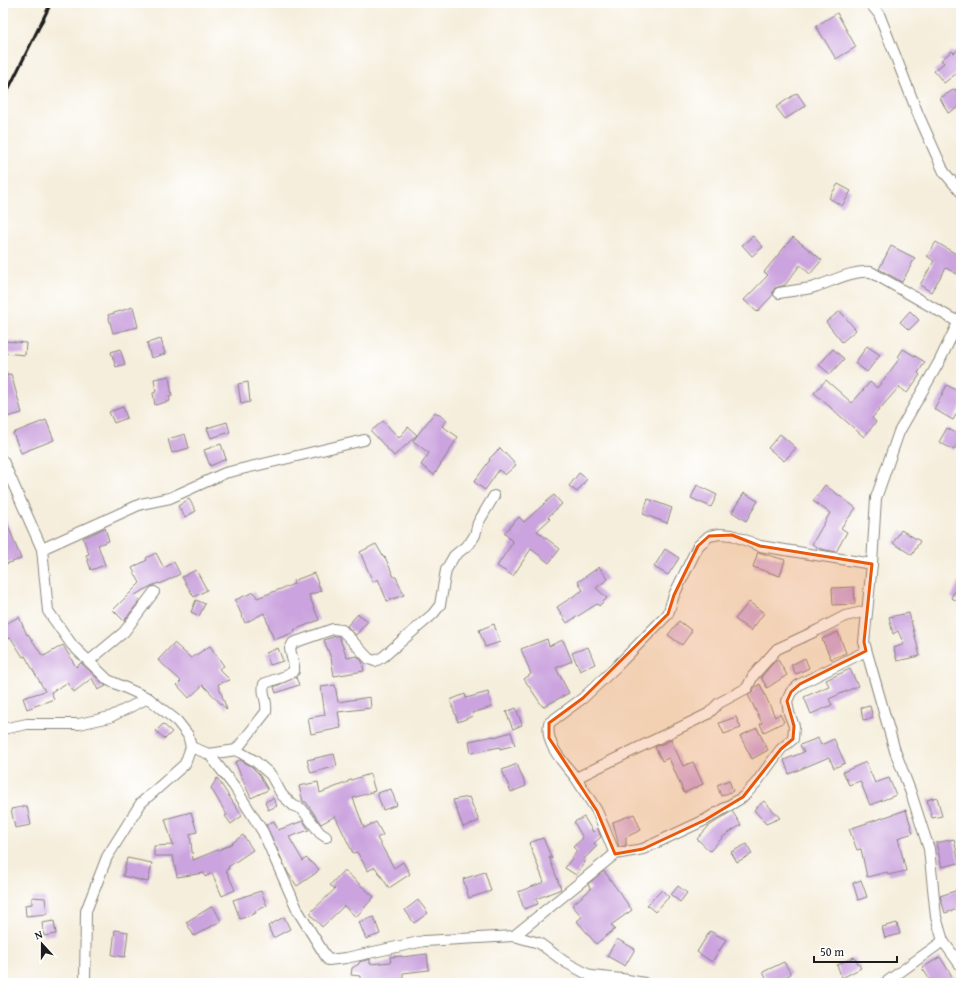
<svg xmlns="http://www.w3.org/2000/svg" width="964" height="986" font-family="'Gentium Book Plus',serif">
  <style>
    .building { fill: #cba3de }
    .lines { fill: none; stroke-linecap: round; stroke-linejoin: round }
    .minor-casing { stroke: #88857c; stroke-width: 12 }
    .minor { stroke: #fff; stroke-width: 10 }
    .rail { stroke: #1c1c1c; stroke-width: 3 }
    .marked { fill: #e8590c; fill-opacity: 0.2; stroke: #e8590c; stroke-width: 3; stroke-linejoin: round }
  </style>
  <rect width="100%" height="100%" fill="#fff"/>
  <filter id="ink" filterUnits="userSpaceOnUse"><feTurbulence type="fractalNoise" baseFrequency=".025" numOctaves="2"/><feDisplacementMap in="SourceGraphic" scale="8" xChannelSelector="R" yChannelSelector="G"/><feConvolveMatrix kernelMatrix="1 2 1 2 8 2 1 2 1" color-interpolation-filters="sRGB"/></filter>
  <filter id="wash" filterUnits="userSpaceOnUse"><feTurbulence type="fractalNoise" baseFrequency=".012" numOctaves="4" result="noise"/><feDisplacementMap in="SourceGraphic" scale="16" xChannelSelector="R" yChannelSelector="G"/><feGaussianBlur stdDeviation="0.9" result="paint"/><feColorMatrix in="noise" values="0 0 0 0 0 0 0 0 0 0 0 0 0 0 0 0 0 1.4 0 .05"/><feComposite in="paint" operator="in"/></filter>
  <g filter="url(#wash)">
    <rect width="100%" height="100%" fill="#f5eedc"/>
    <g id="blocks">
      <!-- building -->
      <g class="building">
        <polygon points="837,13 856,47 836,59 816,26"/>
        <polygon points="961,47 961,70 944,83 934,71 944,63 941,60 952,51 954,53"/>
        <polygon points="955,89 961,100 961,106 948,113 940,98"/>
        <polygon points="797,93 806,106 785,119 776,107"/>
        <polygon points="838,184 851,191 842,206 829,198"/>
        <polygon points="753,236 763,247 752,256 742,245"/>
        <polygon points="793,237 822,260 810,274 800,265 785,285 775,288 773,291 773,295 757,312 744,300 768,275 764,272"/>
        <polygon points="936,242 961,257 961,267 957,274 946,268 931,292 920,285 934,261 927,256"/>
        <polygon points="891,246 915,258 902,282 879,269"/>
        <polygon points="133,307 138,327 113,333 108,315"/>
        <polygon points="840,311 856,330 842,342 826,322"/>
        <polygon points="910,311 919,320 909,330 900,322"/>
        <polygon points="161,339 165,354 151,358 147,343"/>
        <polygon points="5,341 26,343 25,355 4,353"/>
        <polygon points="867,346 880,355 867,372 855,363"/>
        <polygon points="120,349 125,364 116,367 111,352"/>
        <polygon points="833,349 844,359 830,374 819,365"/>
        <polygon points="903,349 925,362 918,373 920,375 907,393 899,387 872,418 876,422 864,437 814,393 826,380 852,403 870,382 877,388 900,358 898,357"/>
        <polygon points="11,374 22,413 3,418 3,376"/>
        <polygon points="169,376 172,396 169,396 170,401 155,405 153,393 156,392 154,379"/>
        <polygon points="248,382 250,402 241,404 238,384"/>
        <polygon points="947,385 961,393 961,406 953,420 934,409"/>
        <polygon points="123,407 127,418 114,423 109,412"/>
        <polygon points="435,412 447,420 442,426 458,437 434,475 421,465 429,453 413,441"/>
        <polygon points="46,420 54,440 21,453 13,433"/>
        <polygon points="383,421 399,438 408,427 417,435 394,456 371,431"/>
        <polygon points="227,422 230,432 211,438 207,428"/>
        <polygon points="947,428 961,436 954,450 939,442"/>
        <polygon points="185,434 189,448 172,453 168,439"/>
        <polygon points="780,434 796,448 784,461 768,448"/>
        <polygon points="221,444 226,459 210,466 204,450"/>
        <polygon points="500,448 516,465 505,475 499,470 485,490 474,482 490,460 489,459"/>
        <polygon points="579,473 587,479 577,492 569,486"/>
        <polygon points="697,485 717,495 711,507 691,498"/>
        <polygon points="825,485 856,508 841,528 847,532 836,552 821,549 812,544 830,513 813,501"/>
        <polygon points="744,493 758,501 746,521 732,512"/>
        <polygon points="554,495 562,504 548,517 550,519 537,531 560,549 549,563 531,549 513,576 497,566 513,542 504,533 519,517 524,522"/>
        <polygon points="189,499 196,511 185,517 178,506"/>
        <polygon points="648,499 672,508 667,523 643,514"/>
        <polygon points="3,512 21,559 3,565"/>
        <polygon points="105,528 109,541 98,545 105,565 91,570 86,555 89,554 83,538"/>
        <polygon points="901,530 920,541 912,555 893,543"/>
        <polygon points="376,544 384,558 385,557 394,577 396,577 404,595 387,601 378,579 373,582 360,552"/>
        <polygon points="665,549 679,558 668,575 654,567"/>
        <polygon points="758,552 785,560 780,576 753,567"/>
        <polygon points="156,553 164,568 174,562 180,574 160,584 159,583 151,586 135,595 140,600 124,621 113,610 140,583 132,568 147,560 146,558"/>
        <polygon points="599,567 608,579 596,588 607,598 599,606 597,604 567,623 557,607 583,590 578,582"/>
        <polygon points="196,570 207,590 194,597 182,577"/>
        <polygon points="314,573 321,591 309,595 319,620 294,630 295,632 274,640 264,613 245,623 235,600 254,592 257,598 294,584 293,581"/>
        <polygon points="961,576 961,602 951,598"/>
        <polygon points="854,587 855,604 833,605 832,588"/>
        <polygon points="196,600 205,604 199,616 191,612"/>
        <polygon points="749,602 764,613 751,631 735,619"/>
        <polygon points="909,613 920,656 897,661 894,648 904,644 898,631 893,634 889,617"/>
        <polygon points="358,614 368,621 356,635 347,626"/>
        <polygon points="19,617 27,635 28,634 42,655 44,656 63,645 76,667 81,663 106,686 98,690 92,678 74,692 67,683 51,692 54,699 27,709 23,698 45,691 25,656 23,657 11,638 8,639 3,628 3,625"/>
        <polygon points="679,621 692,631 682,645 668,635"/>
        <polygon points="494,624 500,642 485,647 479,630"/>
        <polygon points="838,632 846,653 831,659 822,639"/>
        <polygon points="336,636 339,636 347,658 357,656 362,661 364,671 334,676 331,658 324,640"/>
        <polygon points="547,639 549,646 563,640 572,661 556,668 569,693 543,707 524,679 531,674 521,649"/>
        <polygon points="174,643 191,658 210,646 224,666 219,669 230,680 218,684 227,710 203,685 189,698 177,685 181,681 158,660"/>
        <polygon points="588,647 595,664 580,671 572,653"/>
        <polygon points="278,648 283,661 270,665 266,653"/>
        <polygon points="805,658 809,668 796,674 791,665"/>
        <polygon points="778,660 787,675 767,688 761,677 774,662"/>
        <polygon points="850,669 858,686 829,699 832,705 811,714 804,697 829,686 826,680"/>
        <polygon points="296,677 299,685 276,693 274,687"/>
        <polygon points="760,684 775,717 780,714 784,722 764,732 760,724 762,723 748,695 753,691 755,687"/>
        <polygon points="335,685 338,702 370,697 371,708 338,712 341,728 311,734 308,718 325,715 321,687"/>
        <polygon points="488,692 492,707 472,713 473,716 458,722 450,700 465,694 466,698"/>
        <polygon points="870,706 873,718 863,720 861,708"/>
        <polygon points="516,708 522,725 513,729 506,712"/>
        <polygon points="736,717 741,728 724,734 719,723"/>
        <polygon points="163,724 172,732 165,739 156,731"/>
        <polygon points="757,728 768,750 752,759 740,736"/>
        <polygon points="511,732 515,745 500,749 500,747 471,753 469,741 494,736 494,737"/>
        <polygon points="818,738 821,745 834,739 845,763 834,768 829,757 789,774 784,760 804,752 800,745"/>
        <polygon points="671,740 683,766 693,762 703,784 684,793 669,758 662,761 655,747"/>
        <polygon points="334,754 337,766 311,773 307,760"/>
        <polygon points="240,760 251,766 259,774 268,790 251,798 235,762"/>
        <polygon points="866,762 875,783 889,778 896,795 870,805 860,781 849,785 843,772"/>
        <polygon points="517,764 526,786 511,792 502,770"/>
        <polygon points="370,774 375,791 353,798 364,828 376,822 383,835 377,838 394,868 403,862 410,874 389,888 375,867 368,871 357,852 353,853 335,816 321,824 306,802 303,802 299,786 318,782 320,793 348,782 348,781"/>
        <polygon points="217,778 242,816 231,824 225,816 227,815 211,788"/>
        <polygon points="729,780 733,791 721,796 717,785"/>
        <polygon points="391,789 397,805 383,810 377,793"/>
        <polygon points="469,797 479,821 463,827 453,800"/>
        <polygon points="937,797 942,816 932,818 927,800"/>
        <polygon points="273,798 277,806 268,810 265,802"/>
        <polygon points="764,801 780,818 766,824 754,810"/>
        <polygon points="27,806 31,825 15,828 11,809"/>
        <polygon points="906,810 913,833 898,838 906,871 888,875 887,872 867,877 861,849 857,850 849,829"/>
        <polygon points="732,811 741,825 724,836 710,851 697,839 709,826"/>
        <polygon points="191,812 197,832 190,834 193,860 228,846 243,835 253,850 228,867 229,869 226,870 235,890 222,896 212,873 205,877 204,873 177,877 173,856 154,856 154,846 173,845 165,819"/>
        <polygon points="634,814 641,830 626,837 626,846 619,847 613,822"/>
        <polygon points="584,817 593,832 597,828 601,837 594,843 597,846 583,860 585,862 576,875 565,868 577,851 573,847 583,838 574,822"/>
        <polygon points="274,821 278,830 303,821 309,830 289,837 303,861 306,858 319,869 316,873 297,886 288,873 266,825"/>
        <polygon points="543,838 552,859 549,857 561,889 536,899 538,904 524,909 518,892 544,882 529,843"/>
        <polygon points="954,839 959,863 942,867 936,843"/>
        <polygon points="747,844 752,854 737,862 731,852"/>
        <polygon points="127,858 152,863 148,882 123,876"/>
        <polygon points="344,870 374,897 356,917 344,906 322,927 311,915 311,912 335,889 330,885"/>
        <polygon points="604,871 632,910 611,925 615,929 596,944 577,921 582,917 572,905 591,889 588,884"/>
        <polygon points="485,872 491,891 469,898 463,879"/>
        <polygon points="861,880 867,897 858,900 853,883"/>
        <polygon points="678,886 687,893 680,902 671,895"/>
        <polygon points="961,889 961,908 945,913 940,896"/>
        <polygon points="662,890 669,897 655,912 647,905"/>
        <polygon points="261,891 267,906 255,911 256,913 240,919 233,900"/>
        <polygon points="32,897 45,898 47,914 26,916 25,905 32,904"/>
        <polygon points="418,900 428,913 414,923 405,910"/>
        <polygon points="213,906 221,921 194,936 186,922"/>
        <polygon points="284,917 290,929 273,938 268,926"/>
        <polygon points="374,917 380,934 366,939 359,922"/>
        <polygon points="54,921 56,934 44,936 42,923"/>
        <polygon points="897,923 900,934 885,938 882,927"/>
        <polygon points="115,930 128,932 125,957 112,955"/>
        <polygon points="710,931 726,940 712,962 697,952"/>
        <polygon points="617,939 635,949 625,966 607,956"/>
        <polygon points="427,954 429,970 403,973 403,983 360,982 360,976 351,975 352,968 359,964 359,962 370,959 370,964 391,962 390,957 402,956 402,957"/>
        <polygon points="854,957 861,968 842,978 837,965"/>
        <polygon points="940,957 952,976 956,983 932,983 922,968"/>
        <polygon points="784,962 791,974 773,983 768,983 763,972"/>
      </g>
    </g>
  </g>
  <g filter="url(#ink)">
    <use href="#blocks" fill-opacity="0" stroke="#88857c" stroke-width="1"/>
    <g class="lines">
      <defs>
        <g id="minor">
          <polyline points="870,3 879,14 918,114 944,172 961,192"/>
          <path d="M779 293C790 291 800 290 811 288 830 283 850 270 871 272L958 322"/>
          <polyline points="961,317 939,362 899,432 876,498 872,564 864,642 895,751 911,793 929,849 936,917 943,941 961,966"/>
          <polyline points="3,461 42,549 48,611 72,645 108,680 148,698 177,721 188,735 191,747 185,764 141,803 107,857 86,911 85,983"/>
          <polyline points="42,549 141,504 170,498 225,473 364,440"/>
          <path d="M867 611 845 616 818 630 777 649 753 676 747 688 719 703 708 714 576 778C563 762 545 745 549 723L583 698 617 666 668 614 674 595 698 546 709 536 720 534 732 535 760 546 872 564"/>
          <polyline points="89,661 124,632 154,592"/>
          <polyline points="3,729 27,724 79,724 110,717 148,698"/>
          <polyline points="191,747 209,754 236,750 255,761 271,775 282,795 294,806 302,809 320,833 326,837"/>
          <path d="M236 750 266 712C268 700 261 694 264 684 274 679 285 678 294 671V666L290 649 293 643 333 629 342 630 369 659 375 661 383 657 433 614 440 605 446 570 454 556 470 543 475 535 478 523 494 496"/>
          <polyline points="209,754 234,786 263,832 298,911 328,960 346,958 424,941 514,936"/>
          <polyline points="576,778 597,811 615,854 643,849 705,820 743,797 756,783 781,749 793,739 794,726 789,713 787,701 791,692 800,684 866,651"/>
          <polyline points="615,854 514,936 539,943 565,962 591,976 622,979 644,983"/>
          <polyline points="885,983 943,941"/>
        </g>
      </defs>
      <!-- minor casing -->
      <use href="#minor" class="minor-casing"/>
      <!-- minor -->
      <use href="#minor" class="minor"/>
      <!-- rail -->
      <polyline class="rail" points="3,100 51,3"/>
    </g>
  </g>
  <!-- marked area -->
  <path class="marked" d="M732 535 760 546 872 564 864 642 866 651 800 684 791 692 787 701 794 726 793 739 781 749 743 797 705 820 643 849 615 854 597 811 549 738V723L583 698 668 614 674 595 698 546 709 536Z"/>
  <!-- margin -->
  <rect width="964" height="986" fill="none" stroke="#fff" stroke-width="16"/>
  <!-- north arrow -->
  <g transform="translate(42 944) rotate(339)" stroke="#ffffff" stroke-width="3" paint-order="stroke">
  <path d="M0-3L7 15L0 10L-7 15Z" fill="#1c1c1c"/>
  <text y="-6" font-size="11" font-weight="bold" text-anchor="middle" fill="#1c1c1c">N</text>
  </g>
  <!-- scale -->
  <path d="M814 956v6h83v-6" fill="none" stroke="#1c1c1c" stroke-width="2"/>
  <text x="820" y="956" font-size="12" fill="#1c1c1c" stroke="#ffffff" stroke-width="3" paint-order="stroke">50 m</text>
</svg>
